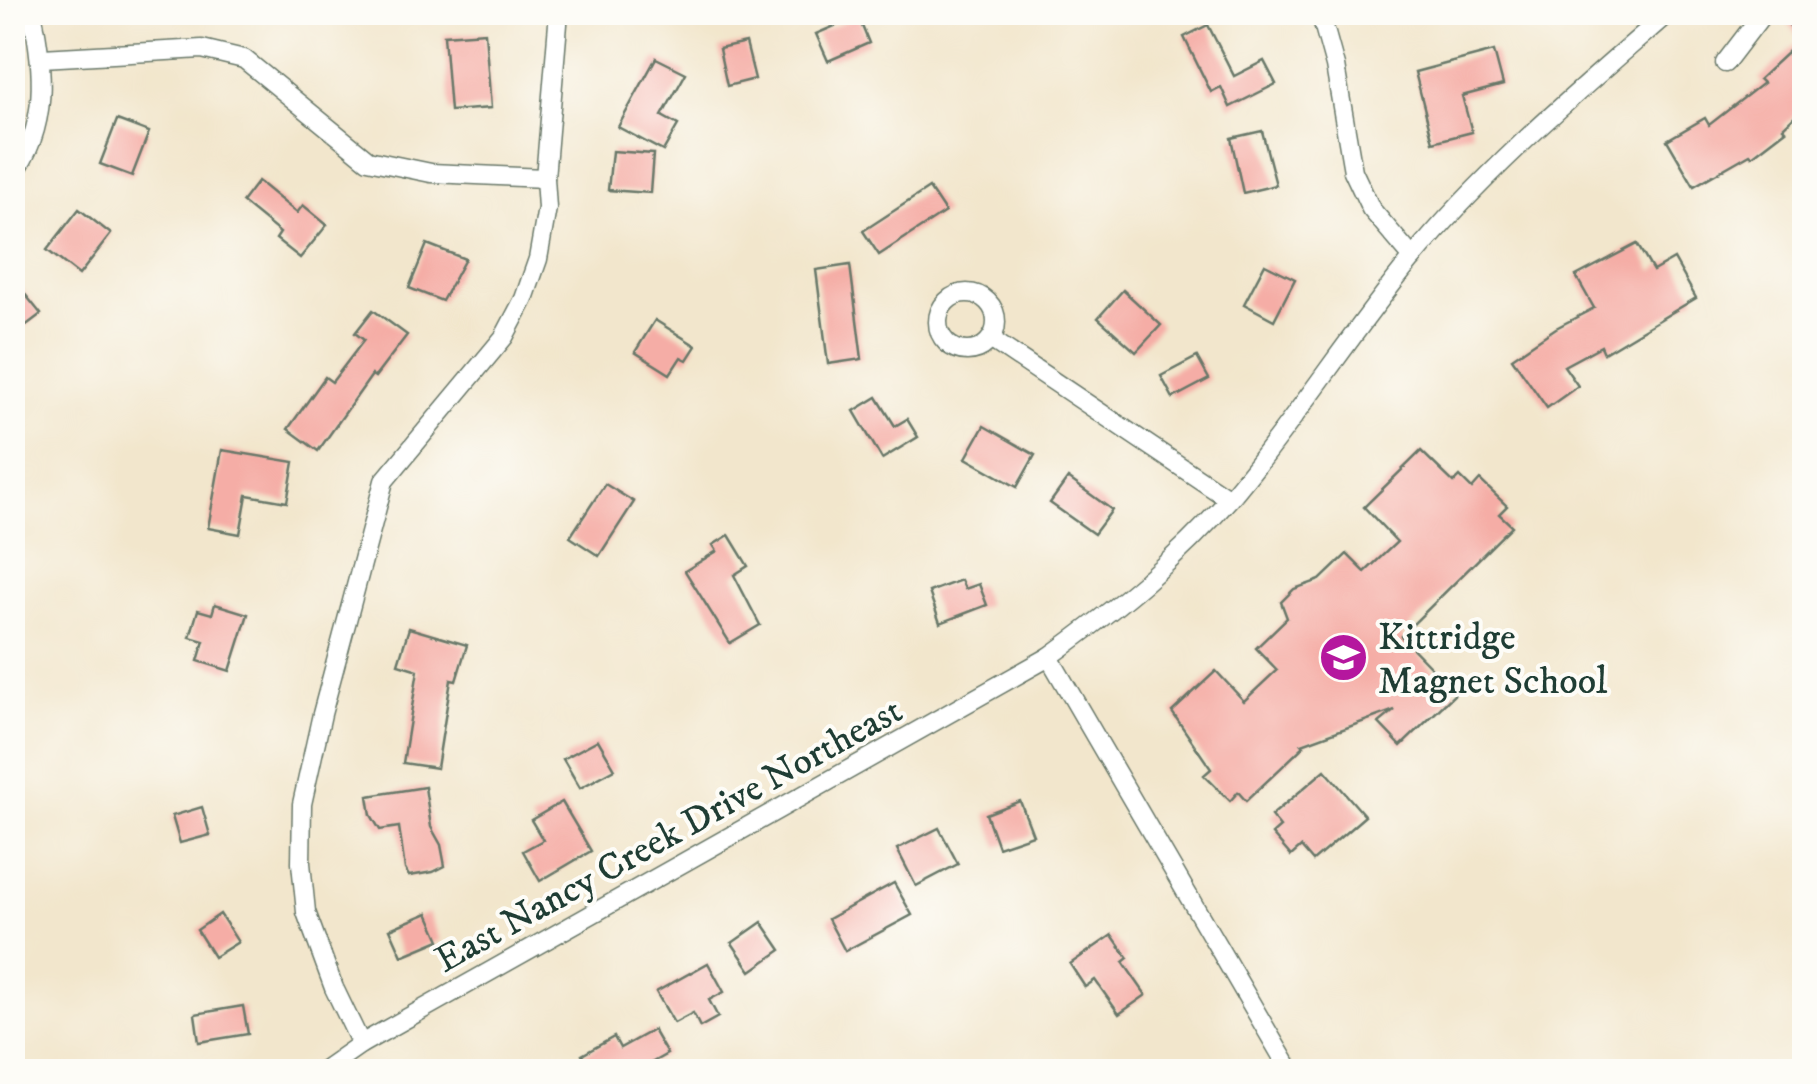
<svg xmlns="http://www.w3.org/2000/svg" width="1817" height="1084" font-family="'IM FELL DW Pica',serif">
  <style>
    .building { fill: #f5ada6 }
    .lines { fill: none; stroke-linecap: round; stroke-linejoin: round }
    .street-casing { stroke: #697869; stroke-width: 21 }
    .street { stroke: #fff; stroke-width: 18 }
    .labels { text-anchor: middle; stroke-width: 8; stroke-linejoin: round; paint-order: stroke }
    .poi-label { font-size: 38px; fill: #1f3d34; stroke: #fdfcf7; text-anchor: start }
    .street-label { font-size: 38px; fill: #1f3d34; stroke: #fdfcf7 }
  </style>
  <rect width="100%" height="100%" fill="#fdfcf7"/>
  <filter id="ink" filterUnits="userSpaceOnUse"><feTurbulence type="fractalNoise" baseFrequency=".01" numOctaves="2"/><feDisplacementMap in="SourceGraphic" scale="20" xChannelSelector="R" yChannelSelector="G"/><feConvolveMatrix kernelMatrix="1 2 1 2 8 2 1 2 1" color-interpolation-filters="sRGB"/></filter>
  <filter id="wash" filterUnits="userSpaceOnUse"><feTurbulence type="fractalNoise" baseFrequency=".0048" numOctaves="4" result="noise"/><feDisplacementMap in="SourceGraphic" scale="40" xChannelSelector="R" yChannelSelector="G"/><feGaussianBlur stdDeviation="2.25" result="paint"/><feColorMatrix in="noise" values="0 0 0 0 0 0 0 0 0 0 0 0 0 0 0 0 0 1.4 0 .05"/><feComposite in="paint" operator="in"/></filter>
  <g filter="url(#wash)">
    <rect width="100%" height="100%" fill="#f2e6cc"/>
    <g id="blocks">
      <!-- building -->
      <g class="building">
        <polygon points="1779,12 1804,12 1804,107 1783,127 1786,130 1752,156 1750,154 1694,186 1667,140 1705,118 1709,125 1763,83 1759,79 1801,40"/>
        <polygon points="858,16 869,43 828,61 816,34"/>
        <polygon points="1208,25 1234,76 1264,61 1276,84 1230,107 1221,87 1211,92 1184,37"/>
        <polygon points="485,32 491,108 450,111 444,35"/>
        <polygon points="746,43 755,79 727,86 719,49"/>
        <polygon points="1494,51 1503,85 1462,96 1472,132 1433,142 1415,72"/>
        <polygon points="656,58 686,73 662,116 678,125 663,151 618,127"/>
        <polygon points="117,120 149,132 132,176 100,164"/>
        <polygon points="1262,131 1276,185 1243,193 1231,138"/>
        <polygon points="612,151 653,154 650,193 608,190"/>
        <polygon points="258,181 297,213 303,205 327,225 300,258 276,239 280,233 242,202"/>
        <polygon points="929,188 945,212 879,255 863,231"/>
        <polygon points="79,209 111,234 79,275 47,250"/>
        <polygon points="427,244 465,259 442,301 409,288"/>
        <polygon points="1637,244 1653,271 1674,259 1696,298 1604,353 1601,346 1564,366 1578,386 1547,408 1512,358 1556,328 1594,308 1576,276"/>
        <polygon points="1265,264 1295,279 1274,320 1244,304"/>
        <polygon points="850,265 862,359 828,364 816,270"/>
        <polygon points="12,278 41,314 12,336"/>
        <polygon points="1123,290 1161,325 1136,352 1098,318"/>
        <polygon points="373,310 407,335 375,377 372,375 318,451 288,429 325,377 332,382 364,340 355,333"/>
        <polygon points="655,320 696,346 687,360 681,357 670,374 635,352"/>
        <polygon points="1197,357 1209,379 1173,398 1161,376"/>
        <polygon points="877,397 895,426 907,419 918,437 882,459 854,411"/>
        <polygon points="984,426 1035,455 1017,487 966,458"/>
        <polygon points="222,450 294,462 287,502 247,495 240,534 208,528"/>
        <polygon points="1421,451 1454,483 1460,477 1472,489 1480,480 1507,506 1499,514 1512,526 1401,636 1456,693 1401,746 1379,723 1395,710 1302,744 1304,746 1246,801 1238,792 1230,801 1204,775 1211,769 1172,712 1216,671 1244,701 1277,670 1256,648 1287,618 1281,602 1294,589 1320,580 1347,554 1365,572 1397,542 1364,507"/>
        <polygon points="1068,478 1112,510 1094,534 1050,503"/>
        <polygon points="605,484 634,502 599,556 570,537"/>
        <polygon points="729,535 748,566 734,575 760,625 730,643 685,571 717,551 713,545"/>
        <polygon points="961,580 965,589 979,584 987,605 940,623 929,592"/>
        <polygon points="215,604 248,614 230,671 198,661 204,641 190,637 198,610 212,614"/>
        <polygon points="409,628 467,645 456,681 451,680 437,768 403,763 418,670 398,664"/>
        <polygon points="598,740 615,769 580,788 563,759"/>
        <polygon points="1325,770 1365,816 1313,861 1301,847 1291,856 1272,834 1280,827 1271,816"/>
        <polygon points="425,787 431,827 441,845 445,866 433,872 409,876 405,869 399,827 380,830 371,815 368,796"/>
        <polygon points="1020,801 1033,835 998,847 986,814"/>
        <polygon points="562,802 591,851 540,881 523,851 543,840 531,820"/>
        <polygon points="202,807 210,835 180,843 172,816"/>
        <polygon points="939,828 958,864 916,886 897,849"/>
        <polygon points="894,883 912,915 845,951 828,919"/>
        <polygon points="428,913 440,940 402,956 390,929"/>
        <polygon points="220,914 238,942 214,957 197,930"/>
        <polygon points="762,922 781,950 751,971 732,943"/>
        <polygon points="1112,935 1128,958 1123,962 1146,995 1119,1014 1095,980 1085,987 1070,964"/>
        <polygon points="708,963 724,992 709,1000 718,1017 700,1027 693,1013 674,1023 656,992"/>
        <polygon points="243,1006 248,1034 199,1042 195,1014"/>
        <polygon points="653,1030 667,1054 635,1072 591,1072 582,1055 614,1037 620,1048"/>
      </g>
    </g>
  </g>
  <g filter="url(#ink)">
    <use href="#blocks" fill-opacity="0" stroke="#697869" stroke-width="2.5"/>
    <g class="lines">
      <defs>
        <g id="street">
          <polyline points="1320,12 1335,66 1353,171 1371,209 1413,258"/>
          <polyline points="42,58 202,49 244,59 368,160 431,173 545,178"/>
          <polyline points="1725,63 1764,12"/>
          <path d="M12 176C49 127 44 68 32 12"/>
          <circle cx="967" cy="322" r="29"/>
          <polyline points="992,340 1229,499"/>
          <polyline points="1049,657 1291,1072"/>
          <polyline points="361,1044 334,988 306,912 301,863 302,804 322,714 384,481 504,337 524,299 538,259 547,208 545,178 559,12"/>
          <path d="M321 1072 361 1044 1049 657C1114 610 1178 559 1231 497 1295 421 1348 337 1411 260 1486 169 1580 90 1669 12"/>
        </g>
      </defs>
      <!-- street casing -->
      <use href="#street" class="street-casing"/>
      <!-- street -->
      <use href="#street" class="street"/>
    </g>
  </g>
  <!-- icons -->
  <defs>
    <symbol id="school-disc" viewBox="-11 -11 22 22"><circle r="9.5" fill="#b5179e" stroke="#fdfcf7"/><path d="M0-5L7-2L0 1L-7-2ZM-4 1L0 2.5L4 1V4Q0 6-4 4Z" fill="#fff"/></symbol>
  </defs>
  <g fill-rule="evenodd">
    <use href="#school-disc" x="1316" y="630" width="55" height="55"/>
  </g>
  <g class="labels">
    <!-- poi labels -->
    <g class="poi-label">
      <text x="1378" y="649">Kittridge<tspan x="1378" dy="44">Magnet School</tspan></text>
    </g>
    <!-- street labels -->
    <g class="street-label">
      <text transform="translate(668 834) rotate(-29)" y="13">East Nancy Creek Drive Northeast</text>
    </g>
  </g>
  <!-- margin -->
  <rect width="1817" height="1084" fill="none" stroke="#fdfcf7" stroke-width="50"/>
</svg>
